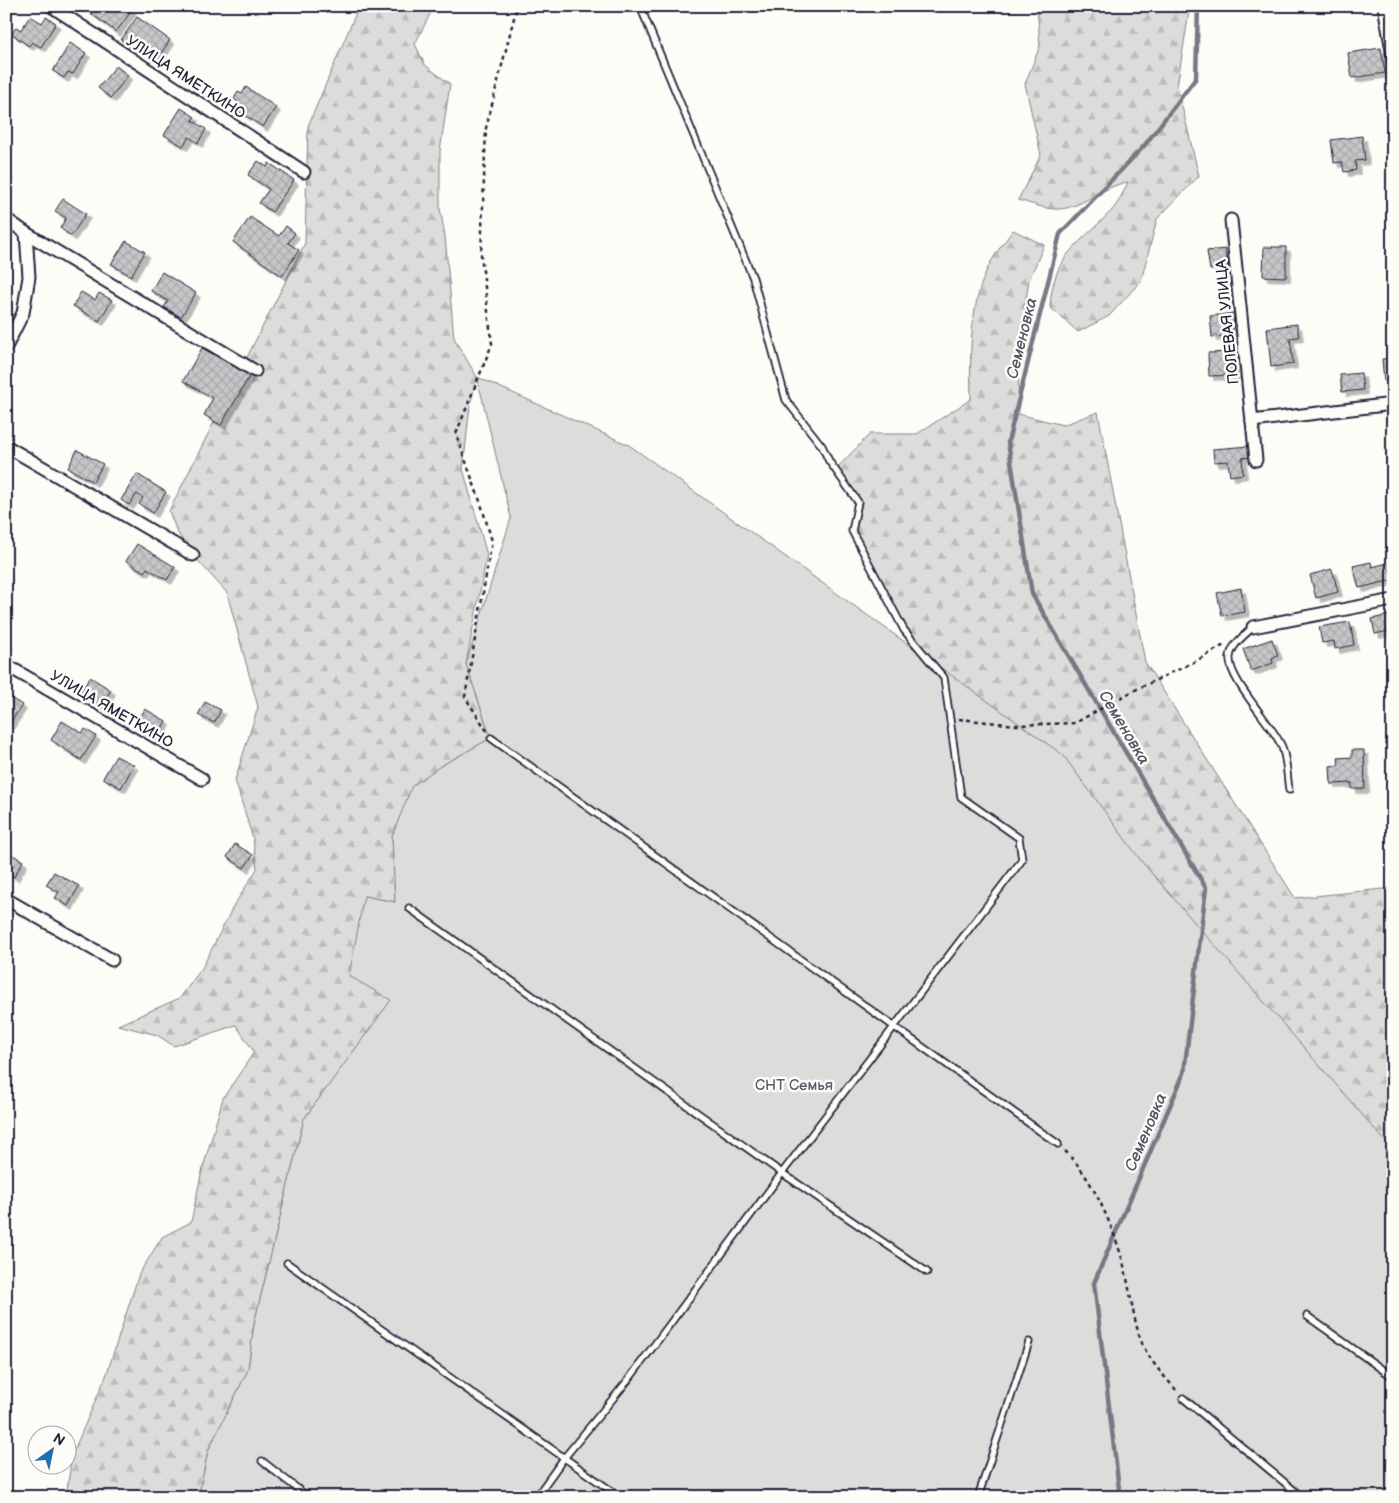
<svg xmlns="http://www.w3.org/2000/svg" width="1399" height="1503" font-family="'Balsamiq Sans',sans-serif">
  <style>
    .forest { fill: url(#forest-firs); stroke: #807f8b }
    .green { fill: #dddcdb; stroke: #807f8b }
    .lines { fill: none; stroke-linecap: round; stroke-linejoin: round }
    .stream { stroke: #787885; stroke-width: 4.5 }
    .building { fill: url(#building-cross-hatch); stroke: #22223b; filter: url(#shadow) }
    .service-casing { stroke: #22223b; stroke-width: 9 }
    .minor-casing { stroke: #22223b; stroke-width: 15 }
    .path { stroke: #22223b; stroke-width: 2.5; stroke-dasharray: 4 4; stroke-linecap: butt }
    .service { stroke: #fdfcf7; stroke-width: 5.5 }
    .minor { stroke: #fdfcf7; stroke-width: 11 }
    .labels { text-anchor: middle; stroke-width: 5; stroke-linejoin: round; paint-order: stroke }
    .street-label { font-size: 15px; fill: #22223b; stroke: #fdfcf7 }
    .park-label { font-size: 15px; fill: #5a5a6b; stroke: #fdfcf7 }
    .water-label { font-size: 16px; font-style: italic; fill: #545466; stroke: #fdfcf7 }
  </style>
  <defs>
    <pattern id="forest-firs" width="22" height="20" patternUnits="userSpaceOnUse" patternTransform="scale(1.25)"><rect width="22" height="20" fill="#dddcdb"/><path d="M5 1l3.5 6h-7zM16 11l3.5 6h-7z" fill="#bdbcbd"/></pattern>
    <pattern id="building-cross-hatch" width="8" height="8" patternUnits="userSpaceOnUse" patternTransform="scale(1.25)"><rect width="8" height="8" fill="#c6c6c8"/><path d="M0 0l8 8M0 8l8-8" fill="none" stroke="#aaaaad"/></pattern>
    <filter id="shadow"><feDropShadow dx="4.5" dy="4.5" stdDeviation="0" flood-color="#0004"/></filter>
  </defs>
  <rect width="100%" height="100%" fill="#fdfcf7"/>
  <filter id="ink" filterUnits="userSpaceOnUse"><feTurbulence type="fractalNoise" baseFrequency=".02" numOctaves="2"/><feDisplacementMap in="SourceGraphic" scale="10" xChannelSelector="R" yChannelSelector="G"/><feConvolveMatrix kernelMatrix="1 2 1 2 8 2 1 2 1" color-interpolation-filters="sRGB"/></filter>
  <g filter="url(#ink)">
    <!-- forest -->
    <g class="forest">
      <polygon points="359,6 434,6 415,44 425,65 450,84 440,151 440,208 445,236 454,338 477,377 470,405 463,469 487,555 466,664 491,738 439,767 392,836 395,902 364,896 392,1000 304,1119 254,1324 248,1370 208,1451 199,1494 201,1497 66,1497 72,1455 106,1376 139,1274 162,1237 191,1222 201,1175 223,1098 254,1052 236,1025 174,1046 157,1035 118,1025 180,998 202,968 233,907 257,869 253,839 235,780 258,707 227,593 193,555 177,532 169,511 305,243 308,126"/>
      <path d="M1037 6H1190L1177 86 1199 176 1157 219 1141 281 1109 316 1078 332 1050 307C1053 253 1080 245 1113 209 1119 202 1124 191 1128 182 1103 186 1080 210 1056 209 1044 209 1030 203 1018 200L1041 155 1025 84 1040 46Z"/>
      <path d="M1013 230 1044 245 1029 280 1019 344 1018 414 1063 425 1098 412 1145 662 1295 898 1393 888V1150L807 1497 944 678 904 630 852 531 858 502 835 470 870 434H917L971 399C970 358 969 311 986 272 992 257 1004 243 1013 230Z"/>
    </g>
    <!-- green -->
    <polygon class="green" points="477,377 629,445 1063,755 1142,862 1393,1150 1393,1497 201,1497 199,1494 208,1451 248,1370 254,1324 304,1119 391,1000 349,976 364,896 395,902 392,836 412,786 439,767 491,738 466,664 511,518"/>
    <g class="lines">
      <!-- stream -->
      <polyline class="stream" points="1120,1497 1094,1283 1184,1073 1206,888 1032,594 1008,442 1060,234 1144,146 1196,78 1198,6"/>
    </g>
    <!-- building -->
    <g class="building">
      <polygon points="86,6 126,6 132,10 116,32 85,9"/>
      <polygon points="30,16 42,23 46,17 56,23 41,47 32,42 29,46 12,34 16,27 21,30"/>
      <polygon points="137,17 170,40 158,58 137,44 134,49 121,40"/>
      <polygon points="70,43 86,53 73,74 68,72 64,78 53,71"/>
      <polygon points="1381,48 1385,73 1352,78 1348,53"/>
      <polygon points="116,66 128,75 111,98 98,88"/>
      <polygon points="246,87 276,107 263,127 234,108 238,102 234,99 238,92 242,94"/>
      <polygon points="181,108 195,117 192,120 206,129 198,143 189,137 183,146 164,135"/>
      <polygon points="1362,136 1365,160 1355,161 1356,170 1344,172 1342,162 1334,163 1331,140"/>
      <polygon points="258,161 267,167 269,163 294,180 272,212 259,203 269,189 248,175"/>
      <polygon points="63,199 86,214 71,236 60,228 66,218 55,211"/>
      <polygon points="250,217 279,236 286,226 295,233 288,243 299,250 282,276 233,242"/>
      <polygon points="126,241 145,252 131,276 111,264"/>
      <polygon points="1264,247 1286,247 1286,277 1263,276"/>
      <polygon points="1225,249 1228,267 1210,270 1207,251"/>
      <polygon points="162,272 196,293 181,317 164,307 168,301 151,291"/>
      <polygon points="81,292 95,300 99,293 112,300 99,321 73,306"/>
      <polygon points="1234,313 1233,335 1212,337 1210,316"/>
      <polygon points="1297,324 1299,337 1290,338 1293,364 1271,367 1267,328"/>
      <polygon points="202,348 250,375 221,425 204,415 213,398 183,381"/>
      <polygon points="1233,352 1235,375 1209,376 1208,353"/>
      <polygon points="1393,358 1393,380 1384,381 1382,359"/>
      <polygon points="1361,373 1363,390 1342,392 1340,375"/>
      <polygon points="1250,446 1251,457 1242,458 1243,474 1230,476 1228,461 1214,462 1213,449"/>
      <polygon points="77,450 103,464 93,482 68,468"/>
      <polygon points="137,474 166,492 153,513 139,504 143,498 137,494 129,505 121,500"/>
      <polygon points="137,544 175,567 167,580 147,568 144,572 126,561"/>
      <polygon points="1371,562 1372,567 1388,563 1392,580 1359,588 1353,566"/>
      <polygon points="1332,569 1338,592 1316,598 1310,575"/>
      <polygon points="1241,588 1245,612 1222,616 1217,593"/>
      <polygon points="1393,614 1393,630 1375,634 1372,619"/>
      <polygon points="1350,622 1354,645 1335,649 1334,641 1322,643 1319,627"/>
      <polygon points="1272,639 1278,655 1272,658 1273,663 1251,671 1243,649"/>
      <polygon points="90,677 111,690 101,706 80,693"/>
      <polygon points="6,695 22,705 9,725 6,723"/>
      <polygon points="205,702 221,710 214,723 198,715"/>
      <polygon points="145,709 166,721 156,739 135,727"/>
      <polygon points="62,721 82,733 85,729 96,736 81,760 51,740"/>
      <polygon points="1352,750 1364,750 1365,789 1352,789 1352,783 1331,784 1330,766 1339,765 1338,758 1352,757"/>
      <polygon points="116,756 134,765 121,788 103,778"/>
      <polygon points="235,844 253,855 244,868 227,857"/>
      <polygon points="6,851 23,861 14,877 6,872"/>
      <polygon points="54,872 79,886 68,906 55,898 59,892 46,885"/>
    </g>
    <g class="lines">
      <defs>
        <g id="service">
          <path d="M1253 627C1245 635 1231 645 1230 657 1227 679 1274 726 1282 747 1287 760 1287 776 1289 790"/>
          <polyline points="491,738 1058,1144"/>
          <polyline points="409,908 782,1173 927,1272"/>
          <polyline points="287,1263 620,1497"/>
          <polyline points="1307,1316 1393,1377"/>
          <polyline points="1183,1398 1302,1497"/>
          <polyline points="262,1461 308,1497"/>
          <polyline points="536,1497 564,1458 629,1379 782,1173 1022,860 1019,838 961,797 944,678 904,630 852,531 858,502 829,461 822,446 786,400 753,278 640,6"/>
          <polyline points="978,1497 1029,1342"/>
        </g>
        <g id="minor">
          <polyline points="51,6 304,172"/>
          <polyline points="1384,6 1393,56"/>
          <polyline points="6,219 26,233 29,277 23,313 6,347"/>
          <polyline points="1231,220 1256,460"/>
          <polyline points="26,233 255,371"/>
          <polyline points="1252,421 1393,404"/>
          <polyline points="6,446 193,555"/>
          <polyline points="1253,627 1393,600"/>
          <polyline points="6,665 202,779"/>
          <polyline points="6,899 112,960"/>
        </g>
      </defs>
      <!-- service casing -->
      <use href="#service" class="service-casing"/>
      <!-- minor casing -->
      <use href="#minor" class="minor-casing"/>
      <!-- path -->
      <g class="path">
        <polyline points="959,719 1016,725 1075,723 1133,691 1196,661 1224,645"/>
        <polyline points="487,731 465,697 492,541 481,504 456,434 492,344 481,255 486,128 517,6"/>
        <path d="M1065 1151C1092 1176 1113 1227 1123 1262 1130 1287 1132 1313 1140 1338 1147 1358 1163 1375 1177 1391"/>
      </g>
      <!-- service -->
      <use href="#service" class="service"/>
      <!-- minor -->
      <use href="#minor" class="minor"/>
    </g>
  </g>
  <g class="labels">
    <!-- street labels -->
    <g class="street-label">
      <text transform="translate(186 77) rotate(33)" y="5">УЛИЦА ЯМЕТКИНО</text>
      <text transform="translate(1227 322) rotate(-96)" y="5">ПОЛЕВАЯ УЛИЦА</text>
      <text transform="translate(112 709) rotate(30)" y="5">УЛИЦА ЯМЕТКИНО</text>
    </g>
    <!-- park labels -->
    <g class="park-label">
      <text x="794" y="1090">СНТ Семья</text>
    </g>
    <!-- water labels -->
    <g class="water-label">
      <text transform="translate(1021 338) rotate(-76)" y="6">Семеновка</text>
      <text transform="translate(1125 727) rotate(59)" y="6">Семеновка</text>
      <text transform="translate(1145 1132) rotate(-67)" y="6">Семеновка</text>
    </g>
  </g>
  <!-- margin -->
  <rect width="1399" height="1503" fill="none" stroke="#fdfcf7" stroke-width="25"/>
  <rect x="12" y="12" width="1374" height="1478" fill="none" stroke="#22223b" stroke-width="2" filter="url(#ink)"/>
  <!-- north arrow -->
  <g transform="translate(52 1450) rotate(33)"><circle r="24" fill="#fdfcf7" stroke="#a5a5ac"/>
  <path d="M0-4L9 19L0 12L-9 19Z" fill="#1f6fb2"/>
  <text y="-8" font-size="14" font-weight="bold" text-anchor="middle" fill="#22223b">N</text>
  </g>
</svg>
